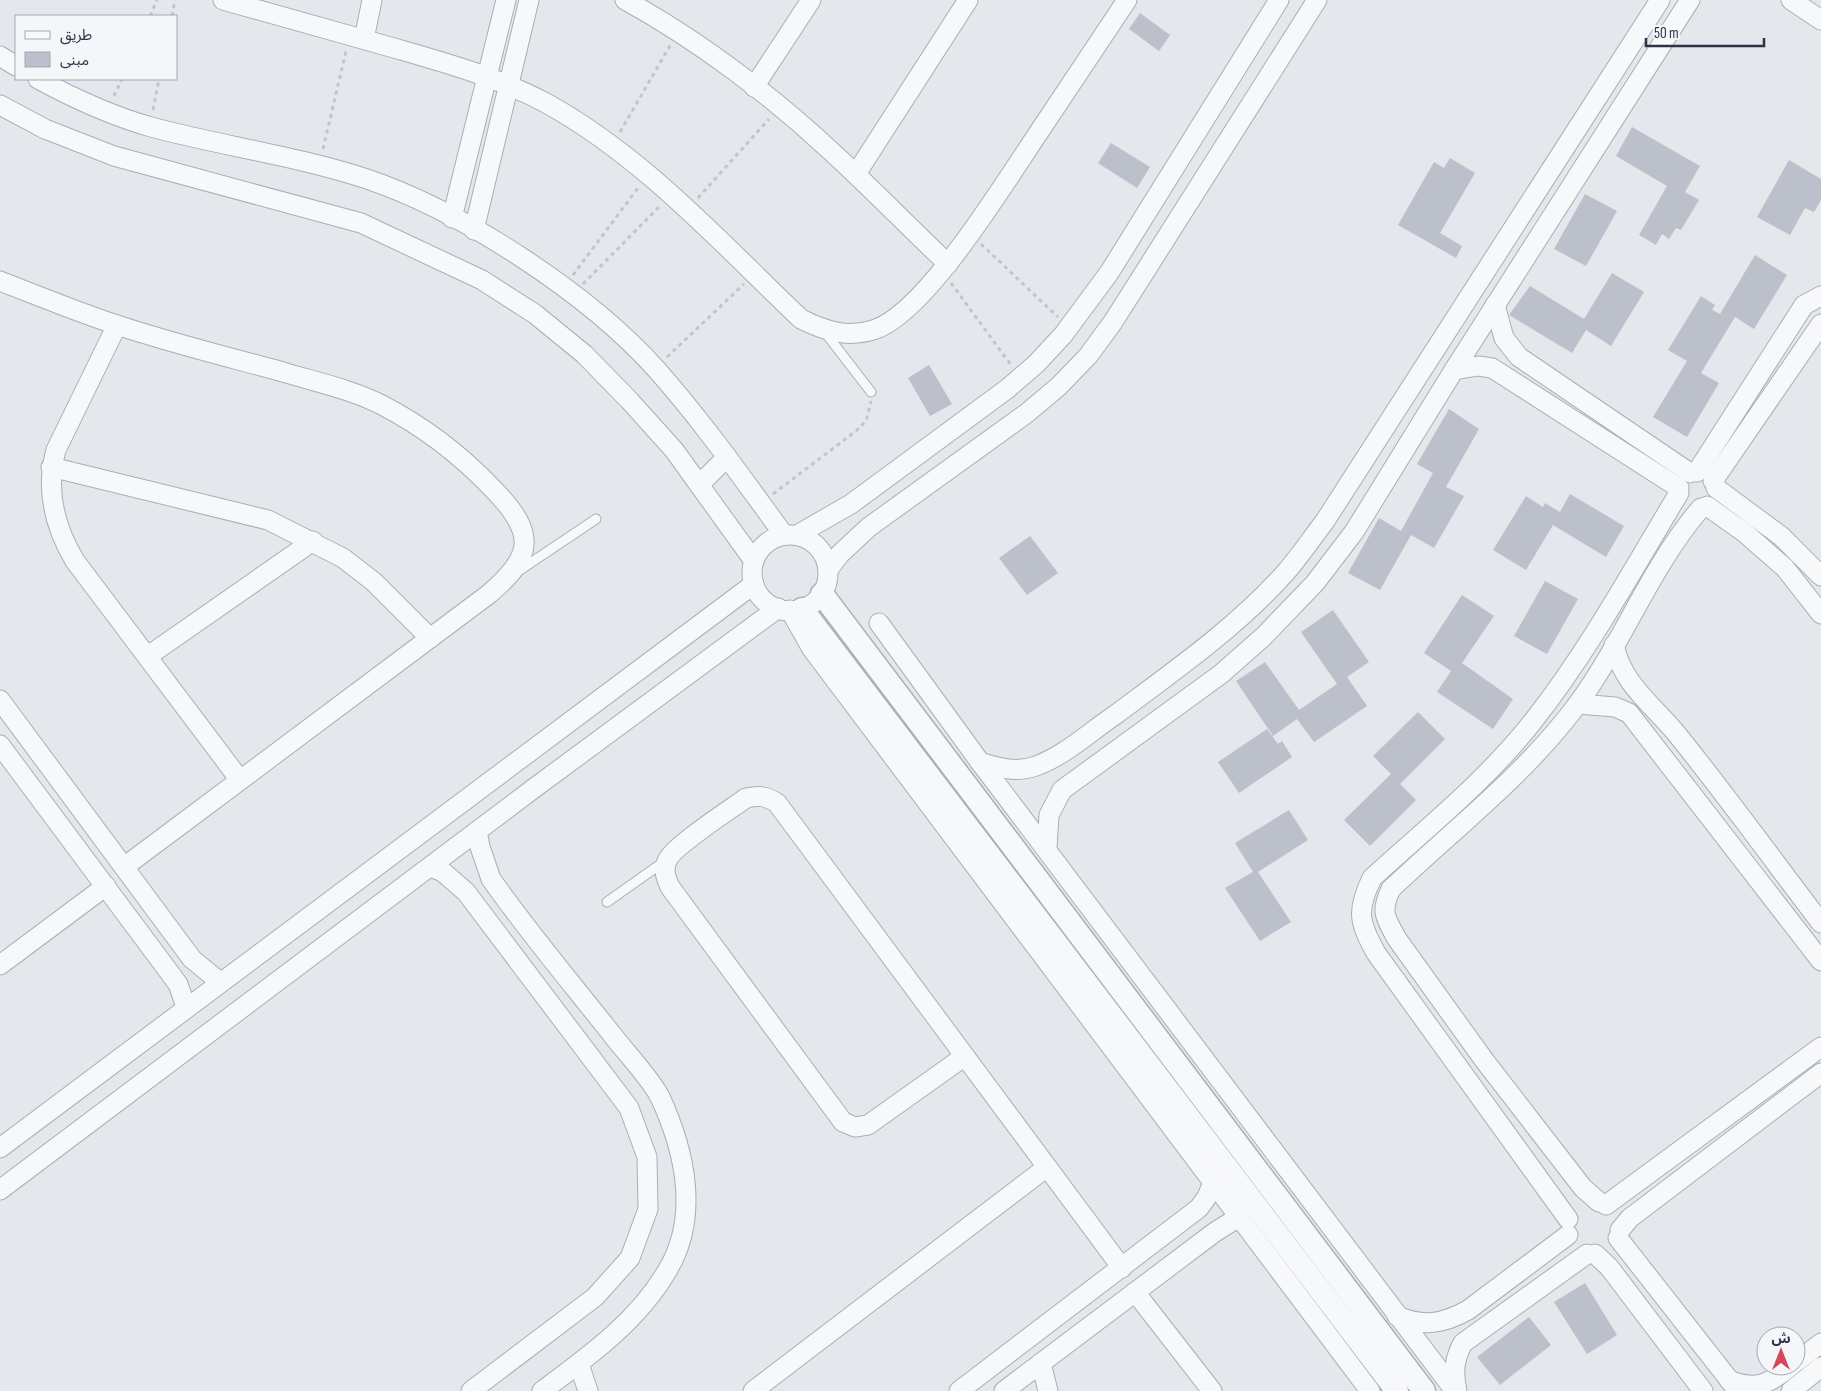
<svg xmlns="http://www.w3.org/2000/svg" width="1821" height="1391" font-family="'Sofia Sans Condensed','Noto Sans Arabic',sans-serif">
  <style>
    .building { fill: #bbc0ca }
    .lines { fill: none; stroke-linecap: round; stroke-linejoin: round }
    .service-casing { stroke: #a9aeb7; stroke-width: 11 }
    .minor-casing { stroke: #a9aeb7; stroke-width: 21 }
    .tertiary-casing { stroke: #a9aeb7; stroke-width: 25 }
    .path { stroke: #c2c5cb; stroke-width: 3; stroke-dasharray: 4 4; stroke-linecap: butt }
    .service { stroke: #f7f8fa; stroke-width: 9 }
    .minor { stroke: #f7f8fa; stroke-width: 19 }
    .tertiary { stroke: #f7f8fa; stroke-width: 22 }
  </style>
  <rect width="100%" height="100%" fill="#e4e7ec"/>
  <!-- building -->
  <g class="building">
    <polygon points="1140,13 1170,35 1159,51 1129,29"/>
    <polygon points="1632,127 1700,166 1685,192 1699,200 1681,230 1676,228 1669,239 1662,234 1656,245 1639,235 1667,186 1616,156"/>
    <polygon points="1111,143 1150,167 1137,188 1098,163"/>
    <polygon points="1450,158 1475,173 1440,233 1462,246 1456,258 1398,225 1434,162 1444,168"/>
    <polygon points="1789,160 1821,179 1821,200 1814,212 1805,208 1790,235 1757,217"/>
    <polygon points="1585,194 1617,211 1586,266 1554,249"/>
    <polygon points="1755,255 1787,275 1754,329 1735,317 1701,373 1719,383 1687,437 1653,417 1687,361 1668,350 1701,296 1715,305 1712,310 1720,314"/>
    <polygon points="1612,273 1644,292 1611,346 1586,330 1572,353 1509,315 1530,286 1584,319"/>
    <polygon points="929,365 952,404 930,416 908,378"/>
    <polygon points="1449,409 1479,429 1446,487 1464,496 1434,548 1411,535 1380,590 1348,573 1379,518 1401,531 1433,473 1417,464"/>
    <polygon points="1570,494 1624,526 1606,557 1553,525 1526,570 1493,550 1526,496 1543,507 1545,503 1560,512"/>
    <polygon points="1030,536 1058,573 1027,595 999,558"/>
    <polygon points="1545,581 1578,599 1547,654 1514,636"/>
    <polygon points="1462,595 1494,616 1462,663 1513,699 1493,729 1437,692 1451,671 1424,653"/>
    <polygon points="1333,610 1369,662 1347,677 1367,706 1314,742 1297,719 1273,736 1236,681 1265,662 1299,710 1337,684 1301,632"/>
    <polygon points="1418,712 1445,739 1400,784 1416,800 1370,846 1344,820 1391,774 1373,756"/>
    <polygon points="1267,729 1278,744 1282,741 1292,757 1239,793 1218,762"/>
    <polygon points="1289,810 1308,840 1258,872 1291,922 1260,941 1225,888 1253,872 1235,843"/>
    <polygon points="1585,1283 1617,1335 1587,1354 1554,1302"/>
    <polygon points="1529,1317 1551,1345 1500,1385 1477,1357"/>
  </g>
  <g class="lines">
    <defs>
      <g id="service">
        <polyline points="824,331 871,392"/>
        <polyline points="517,572 596,519"/>
        <polyline points="607,902 665,861"/>
      </g>
      <g id="minor">
        <path d="M223 0C280 16 337 32 394 48 446 63 497 77 546 103 644 157 721 243 801 319 825 331 847 338 873 330 925 315 1007 179 1039 132 1068 88 1098 44 1127 0"/>
        <path d="M625 0C698 40 772 96 833 153 872 189 909 227 948 264"/>
        <polyline points="1791,0 1821,20"/>
        <polyline points="364,39 372,0"/>
        <polyline points="0,56 16,66"/>
        <path d="M38 79C73 98 112 116 151 127 222 146 297 156 367 179 464 212 589 294 657 370 703 422 743 479 784 535"/>
        <polyline points="754,87 811,0"/>
        <polyline points="0,105 45,129 114,156 361,223 482,280 535,314 584,354 629,400 674,450 754,561"/>
        <polyline points="856,174 968,0"/>
        <polyline points="452,218 506,0"/>
        <polyline points="474,230 529,0"/>
        <path d="M0 281C39 296 77 312 117 325 171 343 228 357 283 372 316 382 350 389 380 404 423 426 461 455 494 490 536 533 534 556 489 594L124 867"/>
        <polyline points="1495,305 1504,338 1519,357 1690,473"/>
        <path d="M117 325 56 450C45 490 54 526 75 561L240 780"/>
        <polyline points="1454,370 1478,366 1492,368 1679,488"/>
        <polyline points="51,467 268,520 343,558 374,582 430,638"/>
        <polyline points="1697,472 1804,305 1821,296"/>
        <polyline points="1713,481 1821,324"/>
        <polyline points="699,485 727,457"/>
        <polyline points="1716,488 1781,536 1821,576"/>
        <polyline points="1707,506 1745,533 1785,568 1821,614"/>
        <polyline points="797,535 851,504 1007,389 1036,364 1063,335 1109,273 1279,0"/>
        <circle cx="790" cy="573" r="38"/>
        <polyline points="828,570 840,554 869,527 1027,413 1059,386 1088,356 1113,322 1317,0"/>
        <polyline points="790,610 812,649 1370,1391"/>
        <polyline points="879,623 980,762 1455,1391"/>
        <path d="M1614 645C1623 685 1651 703 1676 733 1726 795 1773 860 1821 923"/>
        <polyline points="148,656 313,541"/>
        <polyline points="0,700 192,959 220,982"/>
        <polyline points="1578,704 1615,707 1629,713 1821,961"/>
        <polyline points="0,745 178,984 186,1007"/>
        <path d="M980 762C998 768 1017 773 1036 766 1064 756 1090 732 1115 715 1174 671 1236 628 1286 572 1300 556 1312 538 1325 521L1660 0"/>
        <path d="M477 831 480 847 491 879C529 933 573 985 614 1037 628 1055 650 1078 660 1097 685 1151 700 1217 667 1271 638 1321 588 1357 542 1391"/>
        <polyline points="1047,848 1049,815 1062,790 1221,674 1263,637 1315,583 1354,532 1454,370 1690,0"/>
        <polyline points="430,867 443,872 466,892 629,1108 647,1157 648,1209 630,1258 595,1297 471,1391"/>
        <polyline points="0,965 106,886"/>
        <path d="M965 1056 868 1125 855 1127 843 1122 670 887C666 878 663 871 667 861 672 847 731 809 746 798 759 795 766 796 777 803L1122 1268"/>
        <polyline points="0,1148 754,584"/>
        <polyline points="0,1190 533,789 778,608"/>
        <path d="M1599 1202 1583 1188 1484 1060 1397 939C1385 917 1380 912 1391 889 1455 828 1523 777 1577 705 1623 643 1650 567 1701 508"/>
        <polyline points="1606,1205 1821,1047"/>
        <path d="M1568 1219 1376 953C1359 922 1356 911 1372 878 1428 827 1488 779 1534 720 1589 650 1633 569 1679 493"/>
        <polyline points="1620,1230 1630,1218 1821,1073"/>
        <polyline points="1618,1238 1738,1391"/>
        <polyline points="1595,1254 1609,1267 1703,1391"/>
        <polyline points="1135,1292 1212,1391"/>
        <path d="M1397 1316C1423 1327 1443 1324 1468 1310L1568 1235"/>
        <polyline points="1796,1362 1821,1343"/>
        <polyline points="1041,1363 1048,1391"/>
        <polyline points="579,1364 588,1391"/>
        <path d="M1729 1380C1757 1391 1769 1384 1791 1366"/>
        <polyline points="753,1391 1047,1167"/>
        <polyline points="959,1391 1199,1208 1207,1197 1213,1182"/>
        <polyline points="1004,1391 1215,1232 1239,1217"/>
        <path d="M1457 1391C1453 1373 1454 1359 1463 1343L1587 1254"/>
        <polyline points="1791,1391 1821,1367"/>
      </g>
      <g id="tertiary">
        <polyline points="822,594 1424,1391"/>
        <polyline points="802,609 1397,1391"/>
      </g>
    </defs>
    <!-- service casing -->
    <use href="#service" class="service-casing"/>
    <!-- minor casing -->
    <use href="#minor" class="minor-casing"/>
    <!-- tertiary casing -->
    <use href="#tertiary" class="tertiary-casing"/>
    <!-- path -->
    <g class="path">
      <polyline points="150,16 157,0"/>
      <polyline points="172,16 175,0"/>
      <polyline points="114,96 122,79"/>
      <polyline points="153,110 159,79"/>
      <polyline points="620,132 671,44"/>
      <polyline points="323,149 346,51"/>
      <polyline points="698,198 769,119"/>
      <polyline points="981,244 1058,317"/>
      <polyline points="573,275 638,188"/>
      <polyline points="951,283 1011,365"/>
      <polyline points="583,284 660,206"/>
      <polyline points="667,357 744,284"/>
      <polyline points="773,494 856,431 866,421 871,401"/>
    </g>
    <!-- service -->
    <use href="#service" class="service"/>
    <!-- minor -->
    <use href="#minor" class="minor"/>
    <!-- tertiary -->
    <use href="#tertiary" class="tertiary"/>
  </g>
  <!-- legend -->
  <rect x="15" y="15" width="162" height="65" fill="#f4f6f9" stroke="#a4a8b1"/>
  <rect x="25" y="31" width="25" height="8" fill="#f7f8fa" stroke="#a4a8b1"/>
  <text x="60" y="40" font-size="15" fill="#2b3445">طريق</text>
  <rect x="25" y="52" width="25" height="15" fill="#bbc0ca" stroke="#a4a8b1"/>
  <text x="60" y="65" font-size="15" fill="#2b3445">مبنى</text>
  <!-- north arrow -->
  <g transform="translate(1781 1351)"><circle r="24" fill="#f4f6f9" stroke="#a4a8b1"/>
  <path d="M0-4L9 19L0 12L-9 19Z" fill="#d1495b"/>
  <text y="-8" font-size="14" font-weight="bold" text-anchor="middle" fill="#2b3445">ش</text>
  </g>
  <!-- scale -->
  <path d="M1646 38v8h118v-8" fill="none" stroke="#2b3445" stroke-width="2.5"/>
  <text x="1654" y="38" font-size="15" fill="#2b3445" stroke="#f4f6f9" stroke-width="4" paint-order="stroke">50 m</text>
</svg>
